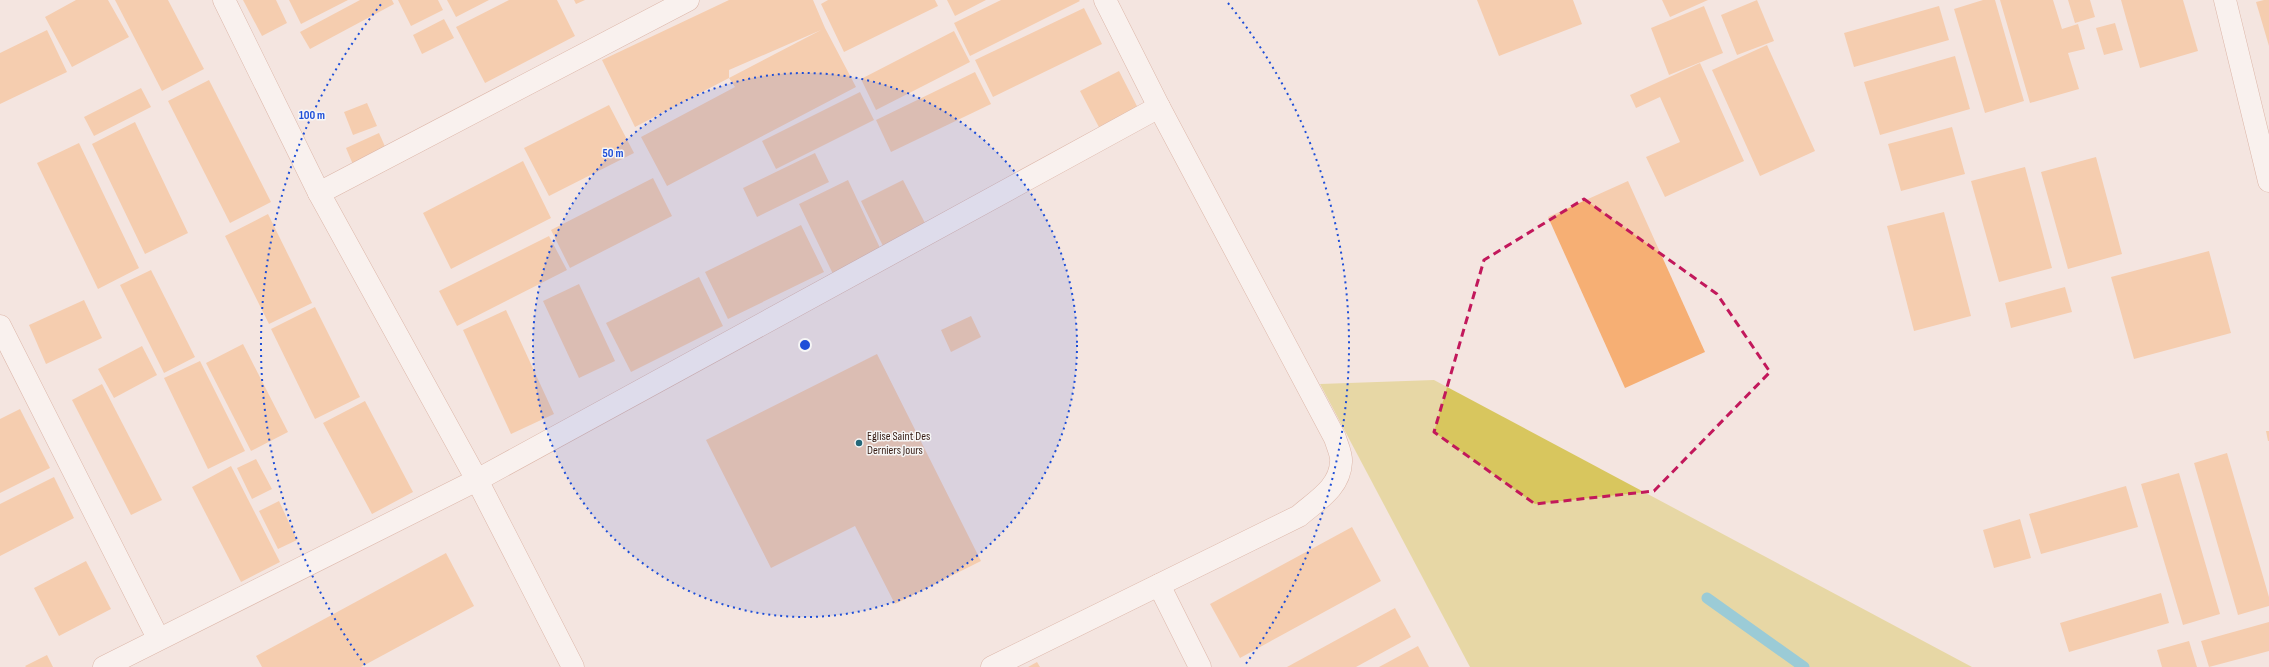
<svg xmlns="http://www.w3.org/2000/svg" width="2269" height="667" font-family="'Sofia Sans Condensed',sans-serif">
  <style>
    .green { fill: #d8c65e }
    .lines { fill: none; stroke-linecap: round; stroke-linejoin: round }
    .stream { stroke: #30abcb; stroke-width: 11 }
    .building { fill: #f6af74 }
    .street-casing { stroke: #c07e67; stroke-width: 23 }
    .street { stroke: #fff; stroke-width: 22 }
    .marked { fill: none; stroke: #c2185b; stroke-width: 3; stroke-dasharray: 8 5; stroke-linejoin: round }
    .ring { fill: none; stroke: #1d4ed8; stroke-width: 2; stroke-dasharray: 2 4 }
    .poi-dot { fill: #246779; stroke: #f6f6f6; stroke-width: 1.5 }
    .labels { text-anchor: middle; stroke-width: 3; stroke-linejoin: round; paint-order: stroke }
    .poi-label { font-size: 12px; fill: #361c13; stroke: #f6f6f6; text-anchor: start }
    .centre { fill: #1d4ed8; stroke: #f6f6f6; stroke-width: 2 }
    .ring-label { font-size: 12px; text-anchor: middle; font-weight: bold; fill: #1d4ed8; stroke: #f6f6f6; stroke-width: 3; stroke-linejoin: round; paint-order: stroke }
  </style>
  <rect width="100%" height="100%" fill="#f4e5e0"/>
  <!-- green -->
  <polygon class="green" points="1434,380 1972,667 1470,667 1320,384"/>
  <g class="lines">
    <!-- stream -->
    <polyline class="stream" points="1707,598 1804,667"/>
  </g>
  <!-- building -->
  <g class="building">
    <polygon points="76,0 108,0 129,37 72,67 45,17"/>
    <polygon points="115,0 168,0 204,69 162,91"/>
    <polygon points="243,0 276,0 287,23 262,36"/>
    <polygon points="289,0 348,0 301,24"/>
    <polygon points="360,0 392,0 394,4 310,49 300,32"/>
    <polygon points="398,0 438,0 443,10 411,26"/>
    <polygon points="447,0 489,0 456,17"/>
    <polygon points="509,0 557,0 575,36 485,83 456,27"/>
    <polygon points="574,0 585,0 576,4"/>
    <polygon points="729,0 813,0 825,28 856,87 667,186 641,137 735,87 729,78 821,30 729,70 729,78 635,127 602,60"/>
    <polygon points="828,0 935,0 938,6 844,52 821,4"/>
    <polygon points="947,0 986,0 955,16"/>
    <polygon points="1001,0 1079,0 1080,1 970,56 954,23"/>
    <polygon points="1477,0 1573,0 1582,24 1499,56"/>
    <polygon points="1662,0 1708,0 1670,17"/>
    <polygon points="1757,0 1774,41 1737,55 1721,15"/>
    <polygon points="1983,0 1995,0 2024,101 1985,113 1954,9"/>
    <polygon points="2000,0 2053,0 2062,29 2078,24 2085,49 2068,53 2079,89 2030,103"/>
    <polygon points="2068,0 2090,0 2095,17 2075,23"/>
    <polygon points="2121,0 2183,0 2198,51 2140,68"/>
    <polygon points="2264,0 2269,0 2269,46 2256,2"/>
    <polygon points="1704,6 1723,53 1669,75 1651,28"/>
    <polygon points="1939,6 1949,40 1854,67 1844,33"/>
    <polygon points="1084,8 1102,44 993,97 975,60"/>
    <polygon points="444,19 454,38 422,54 413,35"/>
    <polygon points="2115,23 2123,50 2104,55 2096,28"/>
    <polygon points="47,30 67,72 0,104 0,53"/>
    <polygon points="954,31 970,62 876,110 861,79"/>
    <polygon points="1767,45 1815,151 1760,176 1712,70"/>
    <polygon points="1955,56 1970,109 1880,135 1864,82"/>
    <polygon points="1700,63 1744,161 1665,197 1646,157 1680,142 1660,97 1636,108 1630,95"/>
    <polygon points="1119,71 1141,114 1102,133 1080,91"/>
    <polygon points="975,72 991,104 891,152 876,120"/>
    <polygon points="209,80 271,202 230,223 168,101"/>
    <polygon points="141,88 151,107 94,136 84,117"/>
    <polygon points="860,92 874,120 776,169 762,141"/>
    <polygon points="367,103 377,126 353,135 344,112"/>
    <polygon points="609,105 634,153 549,196 524,148"/>
    <polygon points="135,122 188,233 145,254 92,144"/>
    <polygon points="1952,127 1965,174 1901,191 1888,144"/>
    <polygon points="379,133 387,151 354,167 346,148"/>
    <polygon points="79,143 139,268 98,289 37,163"/>
    <polygon points="815,153 829,182 757,217 743,188"/>
    <polygon points="2096,157 2122,254 2068,269 2041,172"/>
    <polygon points="523,161 551,218 451,269 423,213"/>
    <polygon points="2025,167 2052,268 1999,282 1971,181"/>
    <polygon points="653,178 672,216 570,268 551,230"/>
    <polygon points="848,180 881,250 833,274 799,204"/>
    <polygon points="903,180 926,225 883,246 861,201"/>
    <polygon points="1628,181 1705,352 1625,388 1548,217"/>
    <polygon points="1944,212 1971,316 1914,331 1887,226"/>
    <polygon points="268,214 312,303 269,324 225,236"/>
    <polygon points="801,225 824,272 728,319 705,272"/>
    <polygon points="549,236 567,270 457,326 439,291"/>
    <polygon points="2209,251 2231,333 2134,359 2111,277"/>
    <polygon points="151,270 195,357 164,373 120,285"/>
    <polygon points="699,277 723,326 631,372 606,323"/>
    <polygon points="579,284 615,361 579,378 543,301"/>
    <polygon points="2065,287 2072,312 2011,328 2005,303"/>
    <polygon points="84,300 102,338 46,364 29,325"/>
    <polygon points="315,307 360,397 315,419 271,329"/>
    <polygon points="506,310 554,414 511,434 463,330"/>
    <polygon points="971,316 981,337 951,352 941,330"/>
    <polygon points="243,344 288,432 251,451 206,363"/>
    <polygon points="142,346 157,375 114,398 98,369"/>
    <polygon points="877,354 981,561 895,604 855,526 771,568 706,440"/>
    <polygon points="200,361 245,451 208,469 164,378"/>
    <polygon points="102,384 162,500 131,515 72,400"/>
    <polygon points="365,401 413,492 372,514 323,423"/>
    <polygon points="20,409 50,468 0,493 0,419"/>
    <polygon points="2266,431 2269,431 2269,441 2268,441"/>
    <polygon points="2227,453 2269,597 2269,606 2238,615 2194,463"/>
    <polygon points="256,459 272,489 252,499 237,468"/>
    <polygon points="231,466 280,562 241,582 192,487"/>
    <polygon points="2179,473 2220,614 2183,625 2141,484"/>
    <polygon points="54,477 74,518 0,556 0,504"/>
    <polygon points="2126,486 2138,527 2041,554 2029,514"/>
    <polygon points="279,501 297,540 278,549 259,511"/>
    <polygon points="2020,519 2031,558 1994,568 1983,530"/>
    <polygon points="1352,527 1381,581 1240,658 1210,604"/>
    <polygon points="446,553 474,606 361,667 262,667 256,656"/>
    <polygon points="86,561 111,609 59,636 34,588"/>
    <polygon points="2161,593 2169,623 2069,652 2060,623"/>
    <polygon points="1395,608 1411,637 1356,667 1287,667"/>
    <polygon points="2269,622 2269,651 2209,667 2201,641"/>
    <polygon points="2189,641 2197,667 2162,667 2157,650"/>
    <polygon points="1418,646 1429,667 1379,667"/>
    <polygon points="47,655 53,667 26,667 25,666"/>
    <polygon points="1037,662 1040,667 1028,667"/>
  </g>
  <g class="lines">
    <defs>
      <g id="street">
        <polyline points="224,0 319,193 477,480 573,667"/>
        <polyline points="2225,0 2269,181"/>
        <polyline points="319,193 688,0"/>
        <polyline points="0,326 158,638"/>
        <polyline points="1159,585 1200,667"/>
        <polyline points="104,667 477,480 1159,107 1105,0"/>
        <path d="M992 667 1299 516C1316 501 1340 488 1341 462 1342 455 1337 445 1335 438L1159 107"/>
      </g>
    </defs>
    <!-- street casing -->
    <use href="#street" class="street-casing"/>
    <!-- street -->
    <use href="#street" class="street"/>
  </g>
  <!-- marked area -->
  <path d="M0 0H2269V667H0ZM1584 199 1717 294 1770 372 1654 491 1535 504 1434 432 1484 260Z" fill="#f4e5e0" fill-opacity=".55" fill-rule="evenodd"/>
  <path class="marked" d="M1584 199 1717 294 1770 372 1654 491 1535 504 1434 432 1484 260Z"/>
  <!-- distance rings -->
  <circle cx="805" cy="345" r="272" fill="#1d4ed8" fill-opacity=".12"/>
  <g class="ring">
    <circle cx="805" cy="345" r="272"/>
    <path d="M365 665A544 544 0 0 1 382 3M1228 3A544 544 0 0 1 1245 665"/>
  </g>
  <!-- markers -->
  <circle class="poi-dot" cx="859" cy="443" r="4"/>
  <g class="labels">
    <!-- poi labels -->
    <g class="poi-label">
      <text x="867" y="440">Eglise Saint Des<tspan x="867" dy="14">Derniers Jours</tspan></text>
    </g>
  </g>
  <circle cx="805" cy="345" r="6" class="centre"/>
  <g class="ring-label">
    <text x="312" y="119">100 m</text>
    <text x="613" y="157">50 m</text>
  </g>
</svg>
